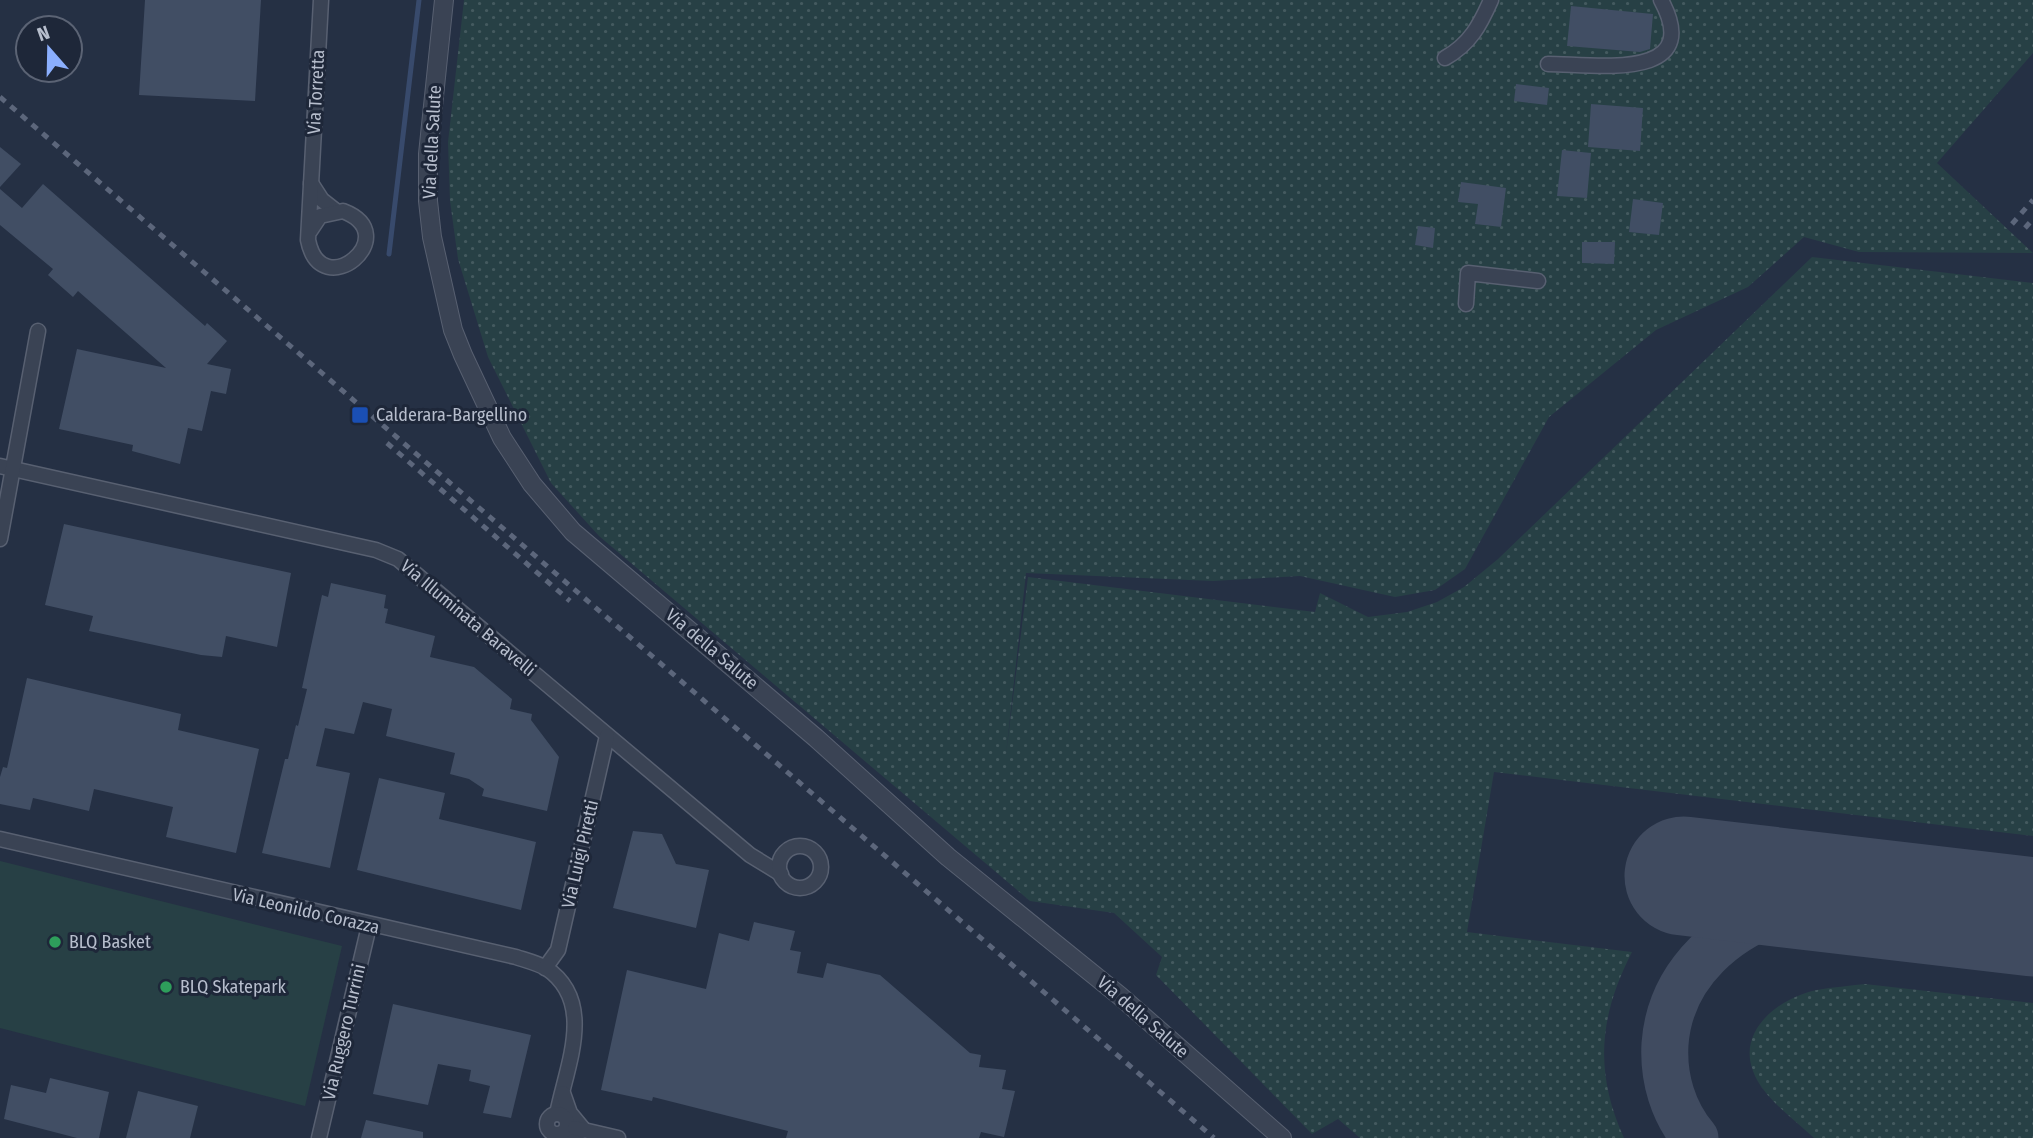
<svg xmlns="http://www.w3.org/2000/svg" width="2033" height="1138" font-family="'Fira Sans Condensed',sans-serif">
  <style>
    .grass { fill: url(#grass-dots) }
    .park { fill: #274045 }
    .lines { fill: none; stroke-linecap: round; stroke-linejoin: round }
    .stream { stroke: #384a6c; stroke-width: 5 }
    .taxiway { stroke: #404b60; stroke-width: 47 }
    .runway { stroke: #404b60; stroke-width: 119 }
    .building { fill: #414e64 }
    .minor-casing { stroke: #586071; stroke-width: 17 }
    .tertiary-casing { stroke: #586071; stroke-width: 20 }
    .minor { stroke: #3a4354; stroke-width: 14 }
    .tertiary { stroke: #3a4354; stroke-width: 18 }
    .rail { stroke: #5c667b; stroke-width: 5; stroke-dasharray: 7 7; stroke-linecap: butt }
    .transit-dot { fill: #1a4fb4; stroke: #1e2739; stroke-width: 2.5 }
    .leisure-dot { fill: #2e9e5b; stroke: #1e2739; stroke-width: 2.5 }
    .labels { text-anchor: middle; stroke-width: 6; stroke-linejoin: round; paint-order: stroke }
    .street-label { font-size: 18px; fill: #b7becd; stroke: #1e2739 }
    .poi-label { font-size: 18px; fill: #b7becd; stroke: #1e2739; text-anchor: start }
  </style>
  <defs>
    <pattern id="grass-dots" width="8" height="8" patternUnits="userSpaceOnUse" patternTransform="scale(1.75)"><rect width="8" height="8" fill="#274045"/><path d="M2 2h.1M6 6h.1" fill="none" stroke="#445a5f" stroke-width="1.8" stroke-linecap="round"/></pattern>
  </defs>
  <rect width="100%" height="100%" fill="#253044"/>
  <!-- grass -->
  <g class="grass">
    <path d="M464 0H2033V53L1937 163 2033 253 1859 252 1804 237 1748 287 1656 330 1549 417 1465 569 1435 590 1395 597 1300 576 1213 581 1026 573 1006 754 1028 577 1315 612 1320 593 1368 617 1407 612 1437 602 1464 587 1498 559 1812 257 2033 283V836L1494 772 1467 932 1632 952C1599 1016 1594 1072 1624 1138H1360L1338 1119 1312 1134 1156 975 1162 957 1114 913 1030 901 599 536 551 483 488 357 458 259 450 201 448 142Z"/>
    <path d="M1865 984 2033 1003V1138H1814C1794 1119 1762 1097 1753 1071 1737 1029 1781 997 1817 990 1833 987 1849 986 1865 984Z"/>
  </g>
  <!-- park -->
  <polygon class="park" points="0,861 342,946 305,1106 0,1028"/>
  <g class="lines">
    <!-- stream -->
    <polyline class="stream" points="389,254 419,0"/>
    <!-- taxiway -->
    <path class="taxiway" d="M1695 1138C1673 1112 1663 1078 1665 1044 1670 973 1728 923 1794 906 1818 900 1844 900 1868 898"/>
    <!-- runway -->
    <polyline class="runway" points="1684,876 2033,917"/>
  </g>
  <!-- building -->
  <g class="building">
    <polygon points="145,0 261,0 255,101 139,95"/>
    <polygon points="1571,6 1653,14 1650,49 1640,52 1567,46"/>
    <polygon points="1516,84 1549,88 1547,105 1514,101"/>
    <polygon points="1591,104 1643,108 1640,151 1588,147"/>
    <polygon points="0,147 21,164 0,187"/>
    <polygon points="1562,150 1591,153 1587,198 1557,196"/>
    <polygon points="1461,182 1506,188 1501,227 1475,224 1478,204 1458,202"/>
    <polygon points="43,184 205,326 207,323 227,341 207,364 231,369 226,394 211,391 202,431 188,428 180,464 132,451 133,445 59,429 77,349 166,368 78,291 73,297 48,275 53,269 0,225 0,189 22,208"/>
    <polygon points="1633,199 1663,203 1659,235 1629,232"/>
    <polygon points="1418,226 1435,228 1433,248 1415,245"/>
    <polygon points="1582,242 1615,242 1614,264 1582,263"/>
    <polygon points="64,524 291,573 277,647 226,636 222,657 201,655 89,631 93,616 45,605"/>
    <polygon points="331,583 386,595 384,608 388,609 385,623 435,636 430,657 474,667 512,699 510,709 532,714 531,720 559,757 547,811 482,796 484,789 469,779 450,774 455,753 386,736 392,709 363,702 354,734 325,728 316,766 350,773 330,868 262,853 285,759 288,759 296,725 298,726 307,689 302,688 322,595 328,597"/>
    <polygon points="27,678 181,714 178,730 259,749 236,853 166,837 173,807 94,789 89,811 33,798 30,810 0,804 0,777 3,767 7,768"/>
    <polygon points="379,778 445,793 439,819 536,842 521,910 357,870"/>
    <polygon points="633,831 662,834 676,864 709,870 696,928 613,908"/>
    <polygon points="754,922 795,931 790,950 801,952 797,973 823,978 827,963 880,975 970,1053 981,1055 979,1067 1006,1070 1002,1089 1015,1091 1004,1137 981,1132 979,1138 786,1138 788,1131 653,1097 652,1101 601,1090 627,970 706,989 719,933 749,941"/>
    <polygon points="393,1004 531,1035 511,1118 483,1113 490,1086 469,1081 471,1070 438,1064 428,1105 373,1094"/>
    <polygon points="50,1078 109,1092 99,1138 77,1138 4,1119 11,1085 46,1093"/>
    <polygon points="138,1091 198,1106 190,1138 126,1138"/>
    <polygon points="366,1120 423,1132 423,1138 361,1138"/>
  </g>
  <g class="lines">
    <defs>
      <g id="minor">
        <path d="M1445 58C1470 44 1480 25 1491 0"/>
        <path d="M1548 64C1593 64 1706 83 1661 0"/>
        <polyline points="311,183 322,200 336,211"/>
        <path d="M310 231 320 216 343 211C406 235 321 306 308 240L321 0"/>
        <polyline points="1466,304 1468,273 1538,281"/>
        <polyline points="0,466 376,550 398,559 750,855 781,874"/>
        <polyline points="0,539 38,331"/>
        <path d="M0 839 516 957C525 960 537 963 546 968 597 1002 566 1067 557 1114"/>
        <circle cx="800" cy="867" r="21"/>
        <polyline points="545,968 558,950 607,736"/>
        <polyline points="563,1093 570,1113 584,1130 565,1138"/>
        <circle cx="557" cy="1124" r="10"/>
        <polyline points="575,1128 618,1138"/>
        <polyline points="319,1138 369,926"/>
      </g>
      <polyline id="tertiary" points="444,0 428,154 428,201 432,237 453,330 463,355 502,438 532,484 573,532 816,738 948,857 1120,996 1282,1138"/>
    </defs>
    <!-- minor casing -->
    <use href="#minor" class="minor-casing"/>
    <!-- tertiary casing -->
    <use href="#tertiary" class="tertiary-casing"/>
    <!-- minor -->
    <use href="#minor" class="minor"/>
    <!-- tertiary -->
    <use href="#tertiary" class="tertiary"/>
    <!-- rail -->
    <g class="rail">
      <polyline points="0,97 1214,1138"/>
      <polyline points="2012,224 2033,200"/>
      <polyline points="2025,228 2033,219"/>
      <polyline points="387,443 570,601"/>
    </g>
  </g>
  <!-- markers -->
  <rect class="transit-dot" x="351" y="406" width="18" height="18" rx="3.5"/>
  <g class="leisure-dot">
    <circle cx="55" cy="942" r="7"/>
    <circle cx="166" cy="987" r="7"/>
  </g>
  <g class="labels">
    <!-- street labels -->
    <g class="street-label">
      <text transform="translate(316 92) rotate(-87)" y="6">Via Torretta</text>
      <text transform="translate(432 142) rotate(-87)" y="6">Via della Salute</text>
      <text transform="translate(468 618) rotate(40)" y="6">Via Illuminata Baravelli</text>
      <text transform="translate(712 649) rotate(40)" y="6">Via della Salute</text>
      <text transform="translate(580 854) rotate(-77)" y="6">Via Luigi Piretti</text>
      <text transform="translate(306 911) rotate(13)" y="6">Via Leonildo Corazza</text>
      <text transform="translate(1143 1017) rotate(41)" y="6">Via della Salute</text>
      <text transform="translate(344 1032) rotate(-77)" y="6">Via Ruggero Turrini</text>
    </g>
    <!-- poi labels -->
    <g class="poi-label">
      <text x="376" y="421">Calderara-Bargellino</text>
      <text x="69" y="948">BLQ Basket</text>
      <text x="180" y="993">BLQ Skatepark</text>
    </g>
  </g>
  <!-- north arrow -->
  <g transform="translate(49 49) rotate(340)"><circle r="33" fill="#1e2739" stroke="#5b6374" stroke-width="2"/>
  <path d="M0-5L12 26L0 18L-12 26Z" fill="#8baffe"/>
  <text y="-10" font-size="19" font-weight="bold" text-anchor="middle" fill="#b7becd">N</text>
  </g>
</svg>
